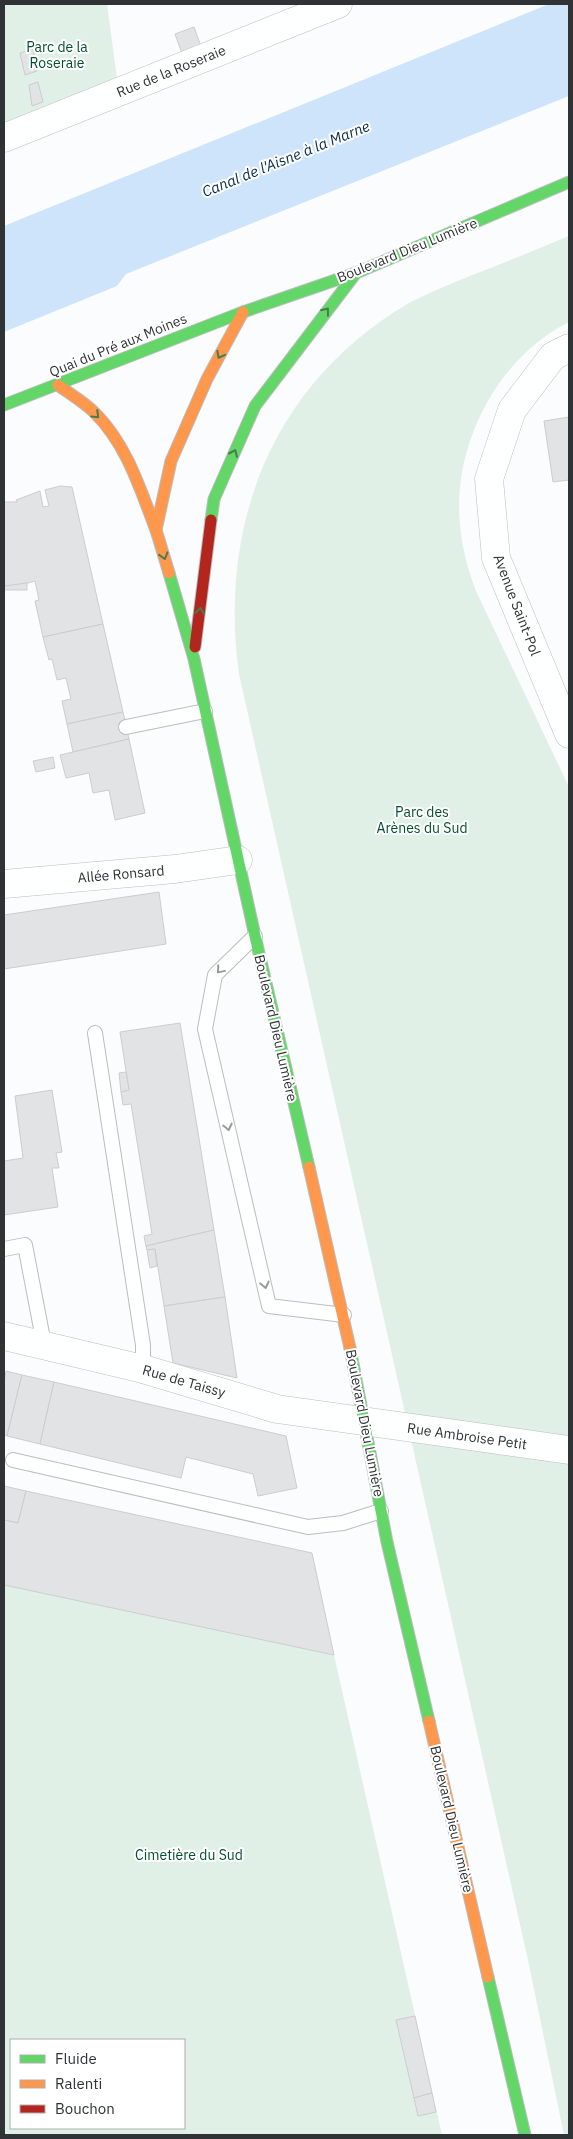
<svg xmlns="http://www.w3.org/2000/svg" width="573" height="2139" font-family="'IBM Plex Sans',sans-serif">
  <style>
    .green { fill: #e0f0e7; fill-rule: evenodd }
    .water { fill: #cee4fa }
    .building { fill: #e1e3e5; stroke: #cccdcf }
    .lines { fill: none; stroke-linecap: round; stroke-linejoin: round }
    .lane-casing { stroke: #bbbdbf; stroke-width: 16 }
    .street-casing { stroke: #bbbdbf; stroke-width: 29 }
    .fast-casing { stroke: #bbbdbf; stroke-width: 13 }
    .slow-casing { stroke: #bbbdbf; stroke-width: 13 }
    .jam-casing { stroke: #bbbdbf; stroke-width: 13 }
    .lane { stroke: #feffff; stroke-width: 14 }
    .street { stroke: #feffff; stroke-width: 28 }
    .fast { stroke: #63d668; stroke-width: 11 }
    .slow { stroke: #ff974d; stroke-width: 11 }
    .jam { stroke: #b3261e; stroke-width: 11 }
    .oneway { stroke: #477c4c }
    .oneway2 { stroke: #97999a }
    .labels { text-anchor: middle; stroke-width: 4; stroke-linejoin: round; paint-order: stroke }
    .park-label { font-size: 14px; fill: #024e30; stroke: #fff }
    .street-label { font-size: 14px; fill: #303336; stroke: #fff }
    .water-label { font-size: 15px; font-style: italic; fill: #072b49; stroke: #fff }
  </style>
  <rect width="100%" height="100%" fill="#fbfcfd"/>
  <!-- green -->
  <g class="green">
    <polygon points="4,4 107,4 118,86 4,130"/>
    <path d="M569 236V322C497 358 452 446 460 525 462 548 468 570 476 591L569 787V2135H564L528 1960 239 674C218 522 274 382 409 303 430 292 453 283 475 274 506 262 538 249 569 236Z"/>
    <path d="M4 1585 334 1655 442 2135H4ZM11 2040H184V2128H11Z"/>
  </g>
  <!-- water -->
  <polygon class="water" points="549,4 569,4 569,96 126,274 117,286 4,332 4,226"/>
  <!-- building -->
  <g class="building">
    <polygon points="194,27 204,55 184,59 175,34"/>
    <polygon points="33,49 37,71 25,75 20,53"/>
    <polygon points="38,82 43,102 32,106 29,85"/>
    <polygon points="569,417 569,480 553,482 544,421"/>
    <polygon points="60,486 72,487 103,624 43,637 35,601 39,600 35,581 17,586 4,586 4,502 17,502 16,500 40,491 43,507 49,506 45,490"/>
    <polygon points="27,583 27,590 4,590 4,586"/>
    <polygon points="103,624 123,712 67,724 62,701 71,699 66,678 57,680 52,659 49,660 43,637"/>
    <polygon points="123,712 129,739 73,752 67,724"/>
    <polygon points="129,739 145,813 115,820 109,790 93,793 89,773 66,778 60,755"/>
    <polygon points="53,757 55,768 36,772 33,761"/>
    <polygon points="159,892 166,944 4,969 4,915"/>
    <polygon points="180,1023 214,1230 146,1246 144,1236 152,1234 131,1104 123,1105 121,1092 129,1090 120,1032"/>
    <polygon points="126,1072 129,1090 121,1092 119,1073"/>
    <polygon points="52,1090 62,1152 56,1153 59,1168 52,1168 58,1207 4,1215 4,1161 23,1158 15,1096"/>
    <polygon points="214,1230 225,1297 164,1306 155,1249 147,1250 146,1246"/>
    <polygon points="155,1249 157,1266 150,1268 147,1250"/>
    <polygon points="225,1297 237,1378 173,1363 164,1306"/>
    <polygon points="6,1371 22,1375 7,1436 4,1434 4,1382"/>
    <polygon points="22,1375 54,1382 40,1444 7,1436"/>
    <polygon points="54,1382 286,1436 297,1488 258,1496 253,1474 186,1457 181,1478 40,1444"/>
    <polygon points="4,1486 26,1491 18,1523 4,1520"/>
    <polygon points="26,1491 312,1553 334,1655 4,1585 4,1520 18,1523"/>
    <polygon points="415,2016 432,2093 414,2098 396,2020"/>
    <polygon points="432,2093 436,2112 418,2116 414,2098"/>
  </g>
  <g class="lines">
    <defs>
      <g id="lane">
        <polyline points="126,727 205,711"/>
        <polyline points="255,936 215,975 205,1029 269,1306 344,1315"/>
        <polyline points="95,1033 143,1345 143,1369"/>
        <polyline points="4,1249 25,1245 44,1344"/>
        <polyline points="13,1460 308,1527 343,1523 381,1511"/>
      </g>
      <g id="street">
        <polyline points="4,138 338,4"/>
        <polyline points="569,348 553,356 512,410 489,479 496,558 569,734"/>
        <polyline points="4,884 175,869 238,860"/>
        <polyline points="4,1336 143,1369 277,1409 569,1450"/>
      </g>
      <g id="fast">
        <polyline points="4,405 243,312 356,273 569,182"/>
        <polyline points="211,520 214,499 255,406 356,273"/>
        <polyline points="169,573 194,659 255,936 309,1167"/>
        <polyline points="350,1348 387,1542 429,1721"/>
        <polyline points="488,1977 525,2135"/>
      </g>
      <g id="slow">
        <path d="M58 385C70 394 84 402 95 413 127 445 140 489 156 530"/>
        <polyline points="169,573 156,530 171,461 207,379 243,312"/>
        <polyline points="309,1167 350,1348"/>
        <polyline points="429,1721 488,1977"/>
      </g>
      <polyline id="jam" points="195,647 211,520"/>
    </defs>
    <!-- lane casing -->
    <use href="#lane" class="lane-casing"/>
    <!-- street casing -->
    <use href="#street" class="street-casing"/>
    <!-- fast casing -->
    <use href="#fast" class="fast-casing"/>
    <!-- slow casing -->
    <use href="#slow" class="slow-casing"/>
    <!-- jam casing -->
    <use href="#jam" class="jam-casing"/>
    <!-- lane -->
    <use href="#lane" class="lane"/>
    <!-- street -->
    <use href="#street" class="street"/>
    <!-- fast -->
    <use href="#fast" class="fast"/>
    <!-- slow -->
    <use href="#slow" class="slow"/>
    <!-- jam -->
    <use href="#jam" class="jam"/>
  </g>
  <!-- one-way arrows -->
  <defs><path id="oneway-chevron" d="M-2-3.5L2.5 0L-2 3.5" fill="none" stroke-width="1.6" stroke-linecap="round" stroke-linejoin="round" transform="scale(1.25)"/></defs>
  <g class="oneway">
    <use href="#oneway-chevron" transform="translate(326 311) rotate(-52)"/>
    <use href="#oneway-chevron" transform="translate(220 355) rotate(118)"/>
    <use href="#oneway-chevron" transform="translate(96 415) rotate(44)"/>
    <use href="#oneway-chevron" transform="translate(234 453) rotate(-66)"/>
    <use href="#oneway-chevron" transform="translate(164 556) rotate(73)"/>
    <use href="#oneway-chevron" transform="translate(200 611) rotate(-83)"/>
  </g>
  <g class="oneway2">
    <use href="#oneway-chevron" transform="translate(220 970) rotate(130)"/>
    <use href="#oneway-chevron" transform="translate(228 1127) rotate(77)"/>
    <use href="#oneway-chevron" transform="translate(265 1285) rotate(77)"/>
  </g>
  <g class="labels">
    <!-- park labels -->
    <g class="park-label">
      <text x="57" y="52">Parc de la<tspan x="57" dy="16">Roseraie</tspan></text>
      <text x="422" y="817">Parc des<tspan x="422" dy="16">Arènes du Sud</tspan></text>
      <text x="189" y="1860">Cimetière du Sud</text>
    </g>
    <!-- street labels -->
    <g class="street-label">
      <text transform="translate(171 71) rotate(-22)" y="5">Rue de la Roseraie</text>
      <text transform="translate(407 250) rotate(-22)" y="5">Boulevard Dieu Lumière</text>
      <text transform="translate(118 345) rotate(-22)" y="5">Quai du Pré aux Moines</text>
      <text transform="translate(517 605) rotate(69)" y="5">Avenue Saint-Pol</text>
      <text transform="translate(121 874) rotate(-5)" y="5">Allée Ronsard</text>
      <text transform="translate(276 1028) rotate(77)" y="5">Boulevard Dieu Lumière</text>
      <text transform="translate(184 1381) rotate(16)" y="5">Rue de Taissy</text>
      <text transform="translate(365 1423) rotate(79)" y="5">Boulevard Dieu Lumière</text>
      <text transform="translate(467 1436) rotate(8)" y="5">Rue Ambroise Petit</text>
      <text transform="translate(452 1819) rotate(77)" y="5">Boulevard Dieu Lumière</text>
    </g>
    <!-- water labels -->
    <g class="water-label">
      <text transform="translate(286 159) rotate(-22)" y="5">Canal de l'Aisne à la Marne</text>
    </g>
  </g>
  <!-- border -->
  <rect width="573" height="2139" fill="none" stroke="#303336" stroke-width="10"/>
  <!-- legend -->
  <rect x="10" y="2039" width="175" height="90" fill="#ffffff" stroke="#acadaf"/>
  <rect x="20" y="2055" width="25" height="8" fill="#63d668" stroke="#acadaf"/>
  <text x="55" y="2064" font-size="15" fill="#303336">Fluide</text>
  <rect x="20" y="2080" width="25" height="8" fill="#ff974d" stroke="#acadaf"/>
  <text x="55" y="2089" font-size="15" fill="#303336">Ralenti</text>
  <rect x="20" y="2105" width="25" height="8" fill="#b3261e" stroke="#acadaf"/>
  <text x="55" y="2114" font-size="15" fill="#303336">Bouchon</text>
</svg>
